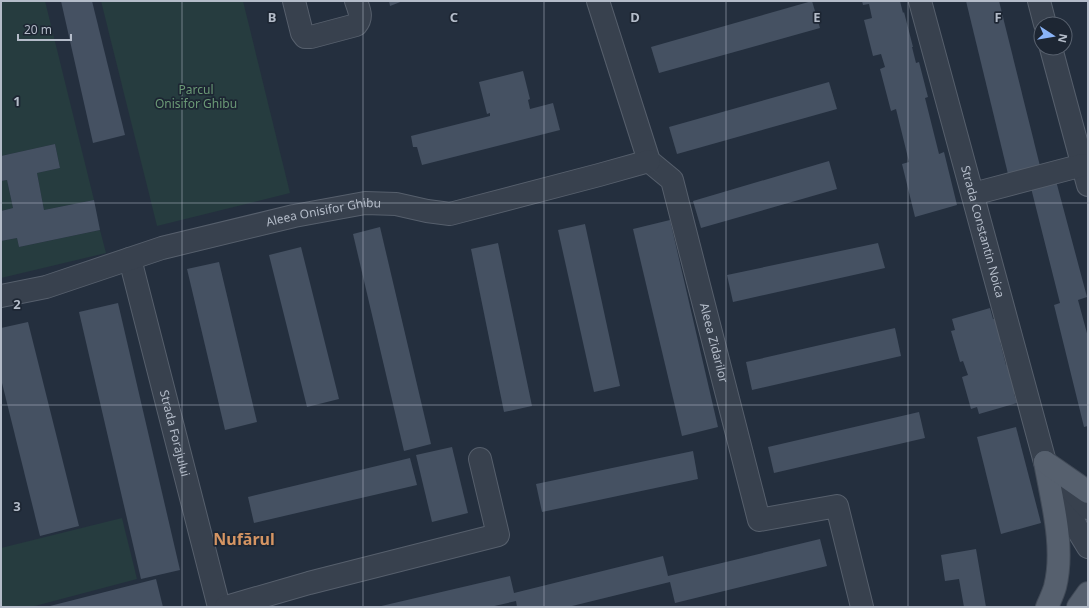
<svg xmlns="http://www.w3.org/2000/svg" width="1089" height="608" font-family="'Noto Sans',sans-serif">
  <style>
    .green { fill: #263c3f }
    .building { fill: #455162 }
    .lines { fill: none; stroke-linecap: round; stroke-linejoin: round }
    .minor-casing { stroke: #565f6c; stroke-width: 24 }
    .major-casing { stroke: #414a57; stroke-width: 24 }
    .minor { stroke: #38414e; stroke-width: 22 }
    .major { stroke: #56606e; stroke-width: 22 }
    .grid { fill: none; stroke: #b4bcc9; stroke-width: 1; stroke-opacity: 0.55 }
    .labels { text-anchor: middle; stroke-width: 3.5; stroke-linejoin: round; paint-order: stroke }
    .park-label { font-size: 12px; fill: #6b9a76; stroke: #1d2633 }
    .street-label { font-size: 12px; fill: #b4bcc9; stroke: #1d2633 }
    .district-label { font-size: 16px; font-weight: bold; fill: #d59563; stroke: #1d2633 }
    .grid-label { font-size: 13px; text-anchor: middle; font-weight: bold; fill: #b4bcc9; stroke: #1d2633; stroke-width: 3.5; stroke-linejoin: round; paint-order: stroke }
  </style>
  <rect width="100%" height="100%" fill="#242f3e"/>
  <!-- green -->
  <g class="green">
    <polygon points="1,1 45,1 94,200 44,210 37,173 60,168 55,144 1,156"/>
    <polygon points="101,1 243,1 290,193 157,226"/>
    <polygon points="7,180 13,208 1,211 1,181"/>
    <polygon points="100,230 106,253 1,278 1,241 17,238 19,247"/>
    <polygon points="122,518 137,579 31,607 1,607 1,548"/>
  </g>
  <!-- building -->
  <g class="building">
    <polygon points="61,1 92,1 125,135 93,143"/>
    <polygon points="389,1 403,1 390,6"/>
    <polygon points="812,1 820,28 659,73 651,47"/>
    <polygon points="862,1 900,1 903,13 904,12 913,47 912,47 916,63 919,62 928,97 925,98 939,154 944,152 957,205 915,217 902,164 909,162 896,109 891,111 880,69 885,67 881,54 873,56 864,20 872,18 869,4 863,5"/>
    <polygon points="966,1 999,1 1040,166 1008,174"/>
    <polygon points="523,71 530,99 528,100 530,109 553,103 560,130 422,165 417,147 413,147 411,136 490,116 490,113 487,114 479,82"/>
    <polygon points="829,82 837,109 677,154 669,127"/>
    <polygon points="55,144 60,168 37,173 44,210 94,200 100,230 19,247 17,238 1,241 1,211 13,208 7,180 1,181 1,156"/>
    <polygon points="829,161 837,189 701,228 693,201"/>
    <polygon points="1055,177 1087,297 1078,300 1088,337 1088,426 1084,427 1054,305 1060,303 1030,184"/>
    <polygon points="670,220 718,427 682,436 633,229"/>
    <polygon points="585,224 620,386 594,392 558,230"/>
    <polygon points="380,227 431,444 404,451 353,234"/>
    <polygon points="498,243 532,406 504,412 471,249"/>
    <polygon points="878,243 885,268 733,302 727,275"/>
    <polygon points="301,247 339,399 307,407 269,255"/>
    <polygon points="219,262 257,422 225,430 187,269"/>
    <polygon points="118,303 180,570 141,579 79,312"/>
    <polygon points="990,308 993,319 995,319 1001,342 1000,342 1006,365 1011,364 1019,392 1014,394 1017,403 979,414 977,407 971,409 962,377 968,375 963,361 960,362 951,331 955,330 952,319"/>
    <polygon points="28,322 79,526 40,536 1,379 1,328"/>
    <polygon points="895,328 901,356 752,390 746,362"/>
    <polygon points="919,412 925,438 774,473 768,447"/>
    <polygon points="1016,427 1041,523 1001,534 977,437"/>
    <polygon points="452,447 468,513 432,522 416,455"/>
    <polygon points="693,451 698,479 542,512 536,484"/>
    <polygon points="410,458 417,485 254,523 248,497"/>
    <polygon points="820,539 827,566 675,603 670,582 568,607 517,607 516,601 490,607 377,607 510,576 514,593 663,556 668,576"/>
    <polygon points="976,549 986,607 964,607 959,579 945,581 941,555"/>
    <polygon points="156,579 163,607 51,607 50,606"/>
  </g>
  <g class="lines">
    <defs>
      <g id="minor">
        <path d="M294 1 302 33 305 37H311L356 25C363 17 359 10 356 1"/>
        <path id="s1" d="M598 1 649 161 672 180 759 520 837 506 862 607"/>
        <path id="s2" d="M920 1 1045 462 1080 534 1088 547"/>
        <polyline points="1039,1 1045,24"/>
        <polyline points="1051,48 1088,185"/>
        <polyline points="973,194 1083,165"/>
        <path id="s3" d="M130 259 219 607"/>
        <path id="s4" d="M1 296 46 287 162 248 294 216 365 203 396 204 427 211 450 214 599 175 649 161"/>
        <polyline points="1061,479 1088,508"/>
        <polyline points="226,607 309,583 498,535 480,459"/>
      </g>
      <g id="major">
        <path d="M1045 462C1052 501 1065 548 1055 587 1053 594 1050 600 1047 607"/>
        <polyline points="1045,462 1088,492"/>
        <polyline points="1078,607 1088,593"/>
      </g>
    </defs>
    <!-- minor casing -->
    <use href="#minor" class="minor-casing"/>
    <!-- major casing -->
    <use href="#major" class="major-casing"/>
    <!-- minor -->
    <use href="#minor" class="minor"/>
    <!-- major -->
    <use href="#major" class="major"/>
  </g>
  <!-- grid -->
  <path class="grid" d="M182 1V607M363 1V607M544 1V607M726 1V607M908 1V607M1 203H1088M1 405H1088"/>
  <g class="labels">
    <!-- park labels -->
    <g class="park-label">
      <text x="196" y="94">Parcul<tspan x="196" dy="14">Onisifor Ghibu</tspan></text>
    </g>
    <!-- street labels -->
    <g class="street-label">
      <text dy="4" stroke="none"><textPath href="#s4" startOffset="334">Aleea Onisifor Ghibu</textPath></text>
      <text dy="4" stroke="none"><textPath href="#s2" startOffset="239">Strada Constantin Noica</textPath></text>
      <text dy="4" stroke="none"><textPath href="#s1" startOffset="366">Aleea Zidarilor</textPath></text>
      <text dy="4" stroke="none"><textPath href="#s3" startOffset="180">Strada Forajului</textPath></text>
    </g>
    <!-- district labels -->
    <g class="district-label">
      <text x="244" y="545">Nufărul</text>
    </g>
  </g>
  <g class="grid-label">
    <text x="272" y="22">B</text>
    <text x="454" y="22">C</text>
    <text x="635" y="22">D</text>
    <text x="817" y="22">E</text>
    <text x="998" y="22">F</text>
    <text x="17" y="106">1</text>
    <text x="17" y="309">2</text>
    <text x="17" y="511">3</text>
  </g>
  <!-- border -->
  <rect width="1089" height="608" fill="none" stroke="#b4bcc9" stroke-width="4"/>
  <!-- north arrow -->
  <g transform="translate(1053 36) rotate(102)"><circle r="19" fill="#1d2633" stroke="#59626f"/>
  <path d="M0-3L7 15L0 10L-7 15Z" fill="#8ab4f8"/>
  <text y="-6" font-size="11" font-weight="bold" text-anchor="middle" fill="#b4bcc9">N</text>
  </g>
  <!-- scale -->
  <path d="M18 34v6h53v-6" fill="none" stroke="#b4bcc9" stroke-width="2"/>
  <text x="24" y="34" font-size="12" fill="#b4bcc9" stroke="#1d2633" stroke-width="3" paint-order="stroke">20 m</text>
</svg>
